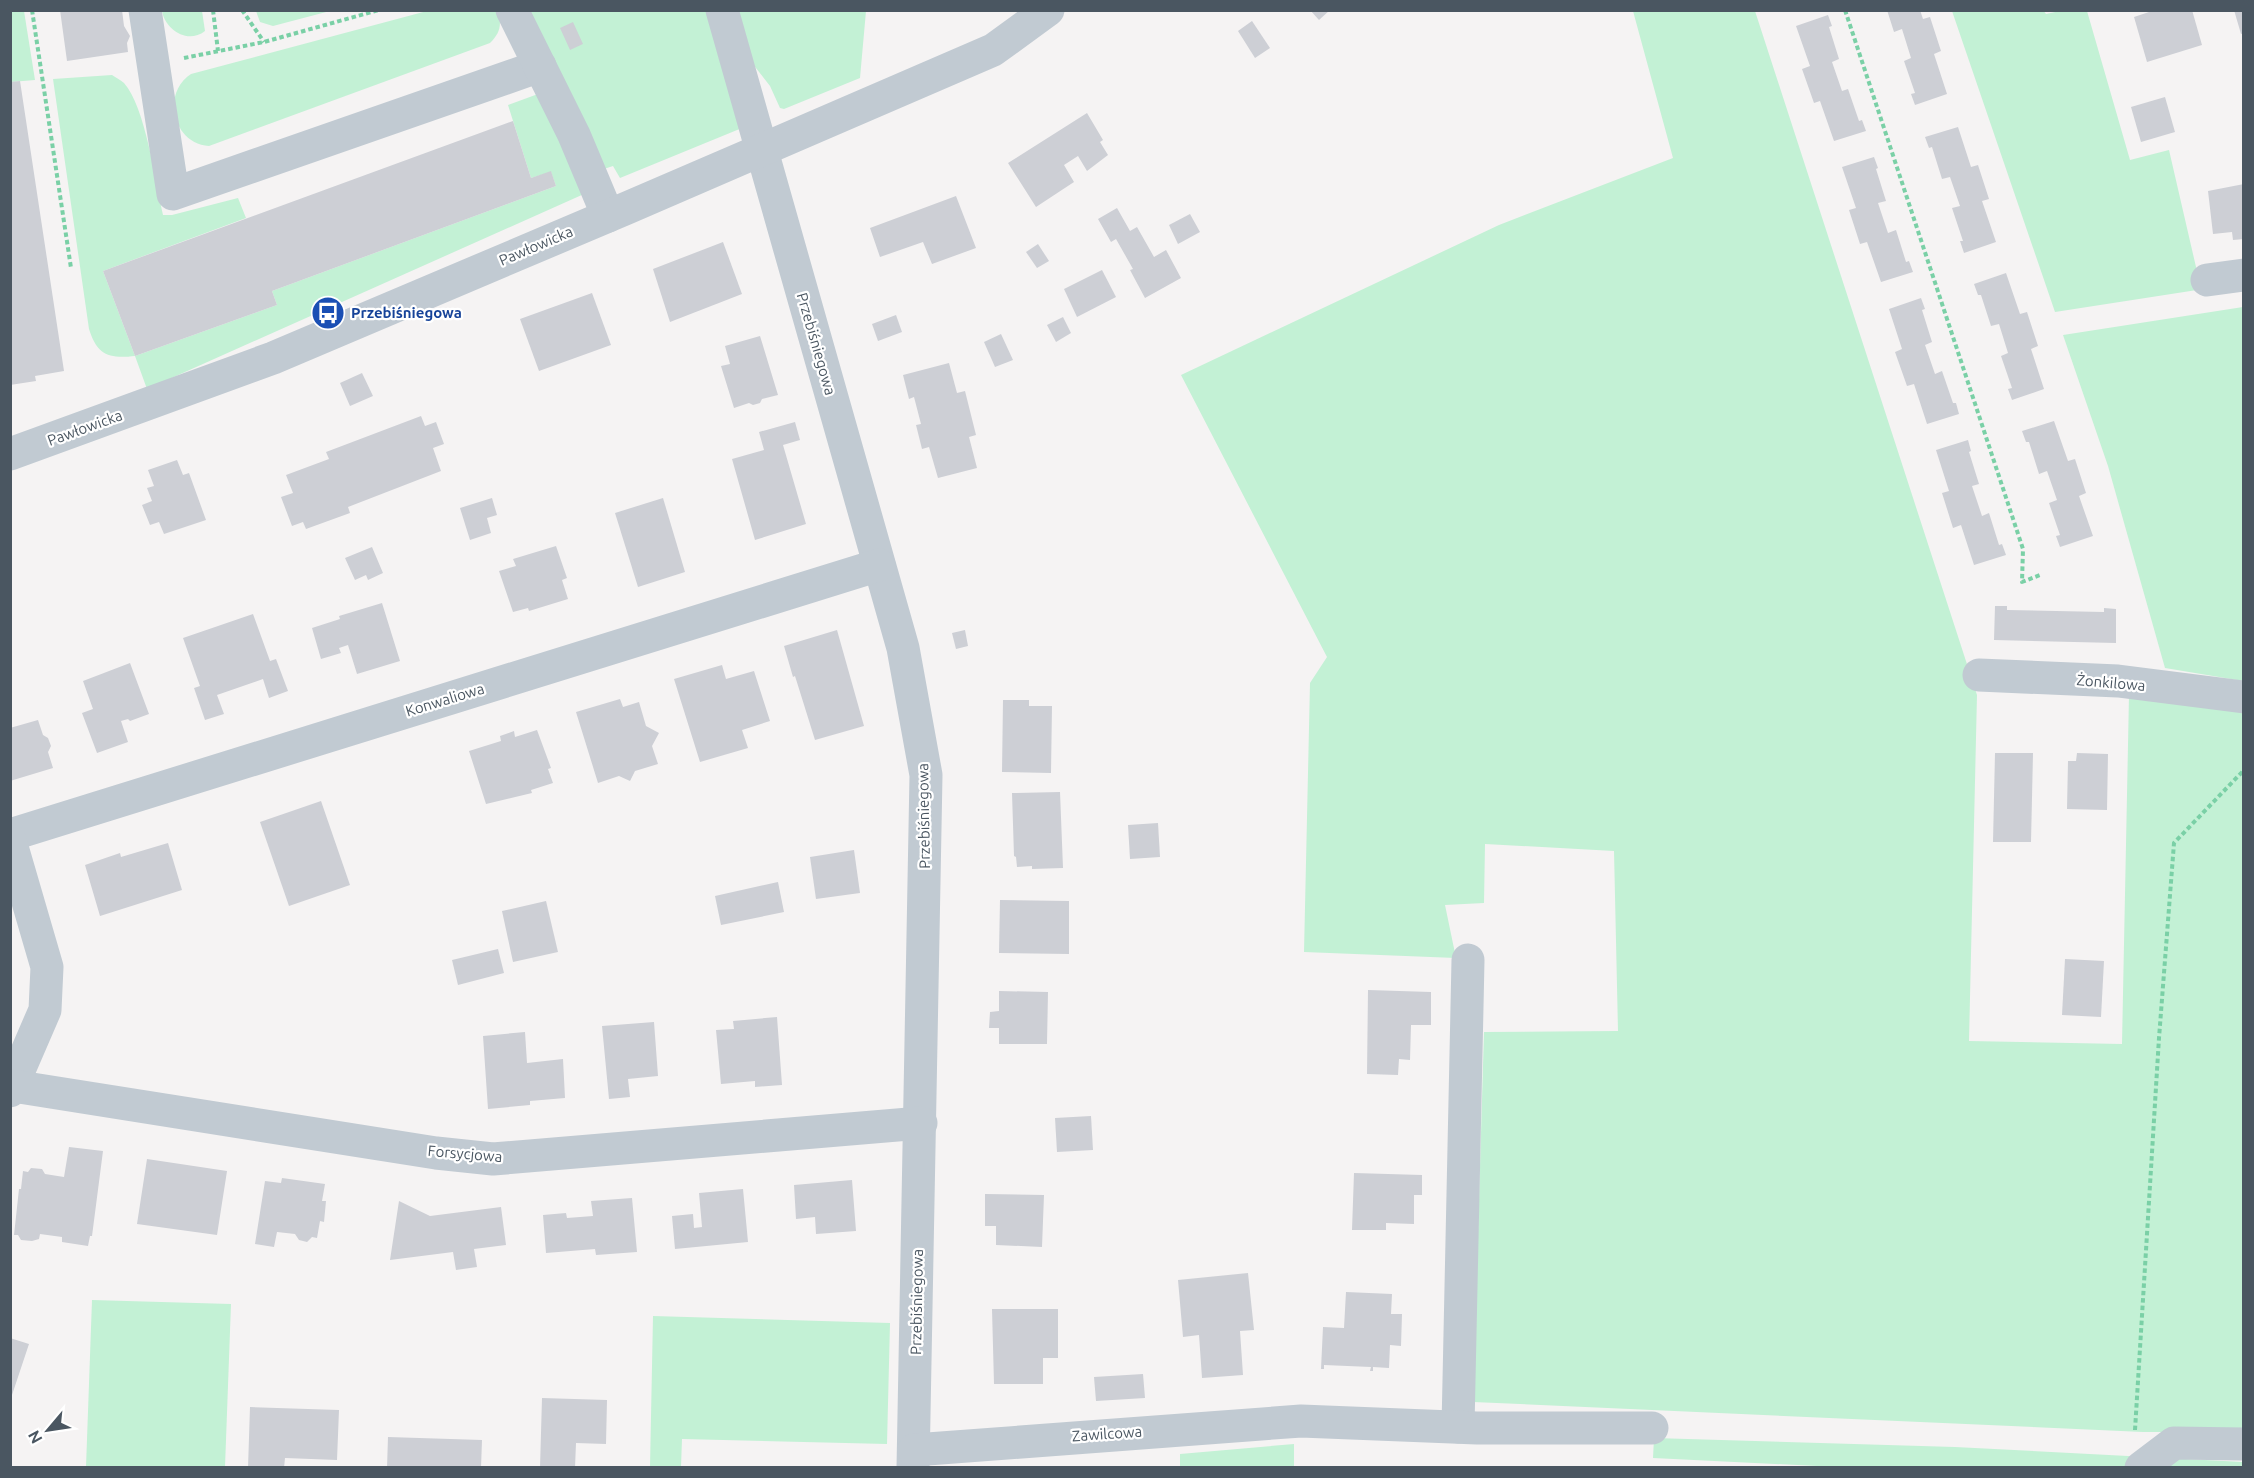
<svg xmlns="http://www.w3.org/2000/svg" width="2254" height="1478" font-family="Ubuntu,sans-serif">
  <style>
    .green { fill: #c3f1d5 }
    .building { fill: #cdcfd5 }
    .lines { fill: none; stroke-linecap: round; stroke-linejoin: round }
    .path { stroke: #7ad0a6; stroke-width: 4; stroke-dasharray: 4.5 3; stroke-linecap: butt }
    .minor { stroke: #c1cad2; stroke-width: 33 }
    .labels { text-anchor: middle; stroke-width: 4.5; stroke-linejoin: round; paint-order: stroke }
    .street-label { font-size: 15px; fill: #4a5661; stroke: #fff }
    .transit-label { font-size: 15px; font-weight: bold; fill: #164399; stroke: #fff; text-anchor: start }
  </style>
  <rect width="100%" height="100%" fill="#f5f3f3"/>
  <!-- green -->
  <g class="green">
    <polygon points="2043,10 2046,14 2060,11 2087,11 2130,160 2169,150 2196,267 2197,290 2055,312 1952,11"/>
    <polygon points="11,11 24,11 35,80 11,82"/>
    <path d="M162 11H202L205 31C187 45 165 29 162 11Z"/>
    <polygon points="256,11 256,10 330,11 273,26 260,22"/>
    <path d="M427 11H498C502 25 500 33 490 43L209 146C173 144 161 93 191 74Z"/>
    <polygon points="529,11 711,11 742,128 620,178 613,166 601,170"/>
    <polygon points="735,11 866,11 860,78 784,109 780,108 770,86 752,63"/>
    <polygon points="1633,11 1755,11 1977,695 1969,1041 2122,1044 2129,695 2243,707 2243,1432 2143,1432 1473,1402 1484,1032 1618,1031 1614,851 1485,844 1484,903 1445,905 1456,958 1304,952 1310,683 1327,657 1181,375 1499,225 1673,158"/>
    <path d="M112 75C116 78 121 80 124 83 145 106 156 183 163 215H172L238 198 246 218 103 271 135 356 277 305 272 291 556 186 551 172 531 178 508 105 538 94 584 194 147 389 135 356C109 359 97 355 89 329L53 79Z"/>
    <polygon points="2243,307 2243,681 2165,668 2108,466 2063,335"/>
    <polygon points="92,1300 231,1304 225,1467 86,1467"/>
    <polygon points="653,1316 890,1323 887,1444 682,1439 681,1467 650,1467"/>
    <polygon points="1654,1438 1955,1447 2243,1462 2244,1467 1817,1468 1817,1466 1653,1458"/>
    <polygon points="1294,1444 1294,1467 1180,1467 1180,1454"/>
  </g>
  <!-- building -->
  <g class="building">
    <polygon points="60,10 122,10 124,26 130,36 127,43 128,52 67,61"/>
    <polygon points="1310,10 1330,10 1319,20"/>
    <polygon points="1887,10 1920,10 1923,19 1930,17 1941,51 1934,54 1947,94 1915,105 1911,94 1915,93 1904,61 1911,58 1902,29 1894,32"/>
    <polygon points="2155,10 2192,10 2202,45 2147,62 2134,17"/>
    <polygon points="2234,10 2244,10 2244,33 2241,34"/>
    <polygon points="1828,15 1832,26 1829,27 1839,59 1832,62 1842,91 1848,89 1859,121 1862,120 1866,131 1834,141 1820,101 1814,103 1802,69 1810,66 1796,26"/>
    <polygon points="1252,21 1270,48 1255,58 1238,31"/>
    <polygon points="573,22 583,44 570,50 560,28"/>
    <polygon points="20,81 64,371 35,376 36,381 10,385 10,82"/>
    <polygon points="2165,97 2175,132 2141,142 2131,107"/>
    <polygon points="1087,113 1103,140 1100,142 1108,155 1087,171 1078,156 1064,165 1074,182 1036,207 1008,163"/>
    <polygon points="513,121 531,178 551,171 556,186 272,291 277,305 135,356 103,271"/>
    <polygon points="1958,127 1971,167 1978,165 1989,199 1982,201 1996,242 1964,253 1960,241 1963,241 1952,208 1960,206 1950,177 1942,179 1932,147 1929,148 1925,137"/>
    <polygon points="1874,157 1878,168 1876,169 1886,201 1878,203 1888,233 1896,230 1906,262 1909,261 1913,272 1881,282 1867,242 1860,244 1849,210 1856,208 1842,167"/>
    <polygon points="2244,184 2244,239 2233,240 2232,232 2213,234 2208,191"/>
    <polygon points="956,196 976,248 932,264 923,242 880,257 870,228"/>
    <polygon points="1117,208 1130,231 1137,227 1154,257 1166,250 1181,278 1145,298 1130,270 1133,269 1116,239 1111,242 1098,219"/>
    <polygon points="1190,214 1200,232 1178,244 1169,225"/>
    <polygon points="723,242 742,294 670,322 653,269"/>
    <polygon points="1038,244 1049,261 1037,268 1026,252"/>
    <polygon points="1102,270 1116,297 1077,317 1064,289"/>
    <polygon points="2006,273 2020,314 2027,312 2038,346 2031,349 2044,389 2012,400 2008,389 2012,388 2001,356 2008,353 1999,324 1991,326 1981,295 1978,295 1974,284"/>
    <polygon points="592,293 611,345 539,371 520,319"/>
    <polygon points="1921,298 1925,309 1922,310 1932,342 1925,345 1935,374 1942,371 1953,403 1956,403 1959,414 1927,424 1914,384 1907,386 1895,352 1902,349 1889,309"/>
    <polygon points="896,315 902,332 878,341 872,324"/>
    <polygon points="1063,317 1071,333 1056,342 1047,325"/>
    <polygon points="1001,334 1013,360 995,367 984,342"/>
    <polygon points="760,336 778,395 762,399 760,403 753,405 749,403 734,408 721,366 730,364 725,346"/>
    <polygon points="949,363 957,393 965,391 976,435 969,437 977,468 938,478 929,447 922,449 916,425 921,424 914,397 909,399 903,375"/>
    <polygon points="362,373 373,396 350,406 340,383"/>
    <polygon points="421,416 425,426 436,422 444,444 433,448 441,471 348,507 350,513 306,529 303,522 292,526 281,497 293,493 286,475 329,459 326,452"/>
    <polygon points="2054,421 2068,461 2075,459 2086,493 2079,496 2093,536 2060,547 2056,536 2060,535 2049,503 2057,500 2047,471 2039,474 2029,442 2026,442 2022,431"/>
    <polygon points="795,422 800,440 783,445 806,524 755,540 732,459 764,450 759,432"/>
    <polygon points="1968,440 1971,451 1969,452 1979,484 1972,486 1982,516 1989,513 1999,545 2002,544 2006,555 1974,565 1961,525 1953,528 1942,493 1949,491 1936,450"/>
    <polygon points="177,460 183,475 189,473 206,520 164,534 159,522 150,525 142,505 152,501 147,488 154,486 148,470"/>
    <polygon points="492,498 497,515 487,518 491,533 470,540 460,508"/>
    <polygon points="663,498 685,572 638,587 615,513"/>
    <polygon points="556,546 567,578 562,580 568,599 529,611 528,608 513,612 499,571 516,566 513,559"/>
    <polygon points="372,547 383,573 368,580 366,575 355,580 345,558"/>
    <polygon points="382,603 400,661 357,674 348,645 339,648 341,653 321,659 312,628 340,619 339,616"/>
    <polygon points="1995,606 2007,606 2007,610 2104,612 2104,608 2116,609 2116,643 1994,640"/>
    <polygon points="253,614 270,661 276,659 288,691 269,698 263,679 217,695 224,714 205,720 194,688 200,686 183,638"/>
    <polygon points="837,630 864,726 815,740 795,676 793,677 784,646"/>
    <polygon points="965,630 968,646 956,649 952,633"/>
    <polygon points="130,663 149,714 130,721 128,719 121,721 128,742 97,753 82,713 93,709 83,681"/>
    <polygon points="722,665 726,679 754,671 770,721 742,730 748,748 700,762 674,679"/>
    <polygon points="620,699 623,707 639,702 646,726 659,733 652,746 658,764 635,771 630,781 619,776 598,783 576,712"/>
    <polygon points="1003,700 1029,700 1029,706 1052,706 1051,773 1002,772"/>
    <polygon points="38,720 43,735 48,738 51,746 48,752 53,768 10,781 10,728"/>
    <polygon points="537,730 551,768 548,769 553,783 531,790 532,793 486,804 469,751 501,741 500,736 514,731 515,737"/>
    <polygon points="1995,753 2033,753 2031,842 1993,842"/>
    <polygon points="2077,753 2108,754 2107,810 2067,809 2068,761 2076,761"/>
    <polygon points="1060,792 1063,868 1032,869 1032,866 1017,867 1016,857 1014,856 1012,793"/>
    <polygon points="321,801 350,885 289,906 260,822"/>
    <polygon points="1158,823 1160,857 1130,859 1128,825"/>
    <polygon points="168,843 182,890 100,916 85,865 120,853 121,857"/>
    <polygon points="854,850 860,893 816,899 810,857"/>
    <polygon points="778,882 784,912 721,925 715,896"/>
    <polygon points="1000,900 1069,901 1069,954 999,953"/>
    <polygon points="546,901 558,952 513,962 502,911"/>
    <polygon points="498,949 504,973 458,985 452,960"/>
    <polygon points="2065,959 2104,961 2101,1017 2062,1015"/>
    <polygon points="1368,990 1431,992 1431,1025 1411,1025 1410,1060 1399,1059 1398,1075 1367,1074"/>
    <polygon points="999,991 1048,992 1047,1044 999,1044 999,1028 989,1028 990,1012 999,1011"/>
    <polygon points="777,1017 782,1085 755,1087 755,1081 721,1084 716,1030 734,1029 733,1021"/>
    <polygon points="654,1022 658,1076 628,1079 630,1097 609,1099 602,1026"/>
    <polygon points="525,1032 527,1063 563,1059 565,1098 530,1101 530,1105 488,1109 483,1036"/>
    <polygon points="1091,1116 1093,1150 1057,1152 1055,1118"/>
    <polygon points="69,1147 103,1151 92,1236 90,1236 88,1246 62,1242 62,1237 40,1234 39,1239 32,1241 21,1240 18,1235 14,1235 19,1189 21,1189 23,1171 28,1172 31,1168 42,1169 45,1174 64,1177"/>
    <polygon points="147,1159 227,1171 217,1235 137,1224"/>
    <polygon points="1354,1173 1422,1175 1422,1195 1414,1195 1414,1224 1386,1223 1386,1230 1352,1230"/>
    <polygon points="282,1178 325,1184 322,1201 326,1201 324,1222 320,1221 317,1238 312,1237 307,1242 299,1240 295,1234 277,1232 274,1247 255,1244 265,1181 281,1183"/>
    <polygon points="852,1180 856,1231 816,1234 815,1217 796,1219 794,1185"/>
    <polygon points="743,1189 748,1242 675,1249 672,1216 693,1214 694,1228 702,1227 699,1193"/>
    <polygon points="985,1194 1044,1195 1042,1247 996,1245 996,1226 985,1226"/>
    <polygon points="632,1198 637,1252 596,1255 595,1249 546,1253 543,1215 566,1213 567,1218 593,1216 591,1201"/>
    <polygon points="399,1201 430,1216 501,1207 506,1245 474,1249 477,1267 456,1270 453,1252 390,1260"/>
    <polygon points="1248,1273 1254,1330 1240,1331 1243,1375 1202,1378 1199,1335 1183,1337 1178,1280"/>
    <polygon points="1346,1292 1392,1294 1391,1314 1402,1314 1401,1346 1390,1345 1389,1368 1373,1367 1373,1371 1370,1371 1371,1367 1324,1365 1324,1369 1321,1369 1323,1327 1344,1328"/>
    <polygon points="992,1309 1058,1309 1058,1358 1043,1358 1043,1384 994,1384"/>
    <polygon points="10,1338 29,1344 11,1398 10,1398"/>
    <polygon points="1143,1374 1145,1398 1096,1401 1094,1377"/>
    <polygon points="542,1398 607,1400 606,1444 576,1443 575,1468 540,1468"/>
    <polygon points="250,1407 339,1410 337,1460 285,1458 284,1468 248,1468"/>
    <polygon points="388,1437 482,1440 481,1468 387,1468"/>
  </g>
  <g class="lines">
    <!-- path -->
    <g class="path">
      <polyline points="32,10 71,268"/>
      <polyline points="213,10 218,51"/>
      <polyline points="242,10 264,42"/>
      <polyline points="1845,10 2023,549 2022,582 2040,575"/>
      <polyline points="184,58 264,42 379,10"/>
      <polyline points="2135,1430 2159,1038 2174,843 2244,770"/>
    </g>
    <!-- minor -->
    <g class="minor">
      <polyline points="145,10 173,194 540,66"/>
      <polyline points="512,10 574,135 608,216"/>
      <polyline points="722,10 903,648 926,775 913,1468"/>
      <polyline points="2207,280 2244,275"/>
      <polyline points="10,454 273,358 627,208 993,50 1048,10"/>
      <polyline points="1979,675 2118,681 2244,697"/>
      <polyline points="10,835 879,565"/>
      <polyline points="10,840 47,967 45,1010 10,1091"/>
      <polyline points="13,1086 436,1153 493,1159 921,1123"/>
      <polyline points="1458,1427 1468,960"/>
      <polyline points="914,1450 1301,1421 1477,1428 1652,1428"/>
      <polyline points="2141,1468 2174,1443 2244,1444"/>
    </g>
  </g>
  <!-- icons -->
  <defs>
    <symbol id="bus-disc" viewBox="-11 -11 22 22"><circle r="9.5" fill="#1a4fb4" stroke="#fff"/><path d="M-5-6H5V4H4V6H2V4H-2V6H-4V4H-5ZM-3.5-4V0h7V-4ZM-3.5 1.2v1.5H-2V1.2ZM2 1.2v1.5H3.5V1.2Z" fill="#fff"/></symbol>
  </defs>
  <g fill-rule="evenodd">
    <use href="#bus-disc" x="309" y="294" width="38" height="38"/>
  </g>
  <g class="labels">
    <!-- street labels -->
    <g class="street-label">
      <text transform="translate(536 246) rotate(-23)" y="5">Pawłowicka</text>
      <text transform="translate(816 344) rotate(74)" y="5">Przebiśniegowa</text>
      <text transform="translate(85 428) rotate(-20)" y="5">Pawłowicka</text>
      <text transform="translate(2111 683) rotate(5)" y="5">Żonkilowa</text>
      <text transform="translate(445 700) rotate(-17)" y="5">Konwaliowa</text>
      <text transform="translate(924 816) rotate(-91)" y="5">Przebiśniegowa</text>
      <text transform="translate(465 1154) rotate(5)" y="5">Forsycjowa</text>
      <text transform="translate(917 1302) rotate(-89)" y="5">Przebiśniegowa</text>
      <text transform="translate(1107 1434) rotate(-4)" y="5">Zawilcowa</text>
    </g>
    <!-- transit labels -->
    <g class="transit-label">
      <text x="351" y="318">Przebiśniegowa</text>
    </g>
  </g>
  <!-- border -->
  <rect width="2254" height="1478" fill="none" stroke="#4a5661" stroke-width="24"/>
  <!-- north arrow -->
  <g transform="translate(48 1430) rotate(241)" stroke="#ffffff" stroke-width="4.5" paint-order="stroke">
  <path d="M0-4.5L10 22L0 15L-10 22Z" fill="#4a5661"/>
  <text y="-9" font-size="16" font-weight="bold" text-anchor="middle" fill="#4a5661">N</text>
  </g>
</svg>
